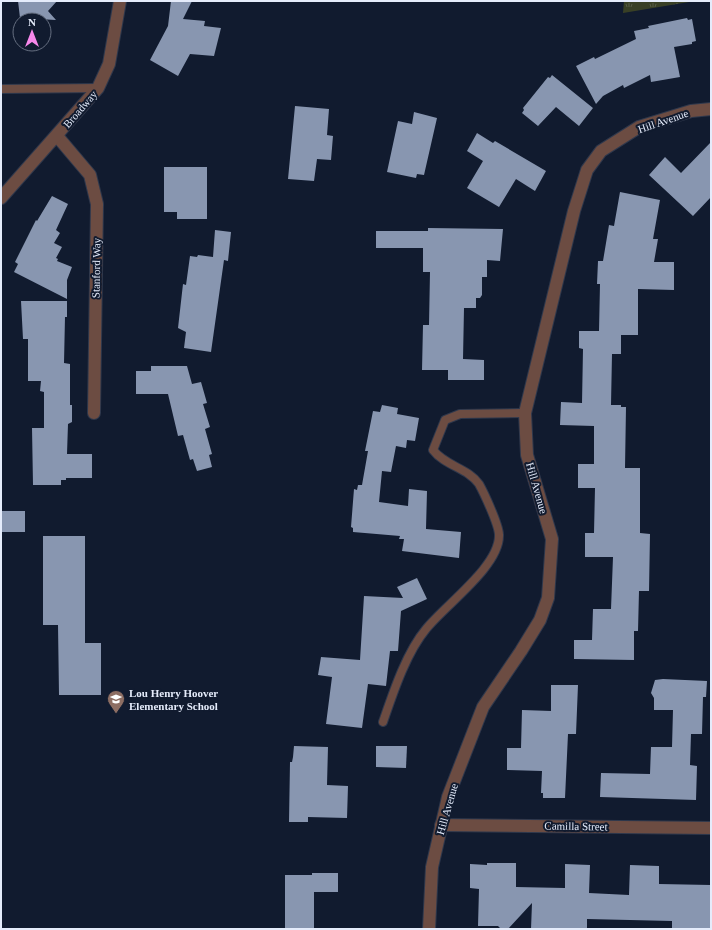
<svg xmlns="http://www.w3.org/2000/svg" width="712" height="930" font-family="'Times New Roman',serif">
  <style>
    .grass { fill: url(#grass-tufts) }
    .building { fill: #8896b0 }
    .lines { fill: none; stroke-linecap: round; stroke-linejoin: round }
    .lane-casing { stroke: #2f384c; stroke-width: 10 }
    .street-casing { stroke: #2f384c; stroke-width: 14 }
    .lane { stroke: #6c4c42; stroke-width: 8 }
    .street { stroke: #6c4c42; stroke-width: 12 }
    .labels { text-anchor: middle; stroke-width: 4; stroke-linejoin: round; paint-order: stroke }
    .street-label { font-size: 11px; fill: #e5ecfb; stroke: #111b2f }
    .poi-label { font-size: 11px; font-weight: bold; fill: #e5ecfb; stroke: #111b2f; text-anchor: start }
  </style>
  <defs>
    <pattern id="grass-tufts" width="24" height="20" patternUnits="userSpaceOnUse"><rect width="24" height="20" fill="#394025"/><path d="M3 7l-1-3M5 7V3M7 7l1-3M15 17l-1-3M17 17v-4M19 17l1-3" fill="none" stroke="#565c46"/></pattern>
  </defs>
  <rect width="100%" height="100%" fill="#111b2f"/>
  <!-- grass -->
  <polygon class="grass" points="624,1 695,1 623,13"/>
  <!-- building -->
  <g class="building">
    <polygon points="18,1 57,1 48,11 56,20 20,18"/>
    <polygon points="171,1 192,1 183,19 205,21 204,26 221,28 214,56 190,54 178,76 150,60 168,26"/>
    <polygon points="687,18 688,20 692,19 696,41 692,42 692,44 674,47 680,77 651,82 650,75 624,88 623,85 603,96 596,104 576,66 594,57 595,59 636,39 634,31 649,28 648,26"/>
    <polygon points="552,75 593,108 579,126 556,107 538,126 522,113 524,110 523,108 548,77 550,78"/>
    <polygon points="295,106 329,109 327,135 333,136 331,160 317,159 314,181 288,179"/>
    <polygon points="414,112 437,118 424,175 417,174 416,178 387,172 398,121 412,124"/>
    <polygon points="477,133 493,143 495,141 546,171 535,191 516,179 499,207 467,188 483,161 467,151"/>
    <polygon points="711,142 711,197 693,216 649,175 665,157 681,173"/>
    <polygon points="164,167 207,167 207,219 177,219 177,212 164,212"/>
    <polygon points="620,192 660,200 653,239 658,239 654,262 674,262 674,290 638,289 638,335 621,335 621,354 612,354 611,405 621,405 621,407 626,407 625,468 640,468 640,533 650,534 649,591 639,591 638,631 634,631 634,660 574,659 574,640 592,640 593,609 611,609 613,557 585,557 585,533 594,533 595,488 578,488 578,464 594,464 594,426 560,425 561,402 582,403 583,349 579,348 579,331 599,331 600,284 597,284 598,261 603,261 609,225 614,226"/>
    <polygon points="52,196 68,204 56,230 60,233 54,243 62,247 56,258 58,259 57,261 72,267 67,280 67,299 14,272 18,264 15,262 36,220 37,221"/>
    <polygon points="428,228 503,229 500,261 487,260 487,277 482,277 482,295 480,298 476,298 476,308 464,308 463,359 484,360 484,380 448,380 448,370 422,370 423,325 429,325 430,272 423,272 423,248 376,248 376,231 428,231"/>
    <polygon points="215,230 231,232 228,261 224,260 211,352 184,348 186,332 178,328 183,284 186,285 190,256 197,257 198,255 213,257"/>
    <polygon points="21,301 67,301 67,317 65,317 64,363 70,364 70,405 72,405 72,422 68,424 67,454 92,454 92,478 66,478 66,480 61,480 61,485 33,485 32,428 44,428 44,392 40,391 41,381 28,381 28,339 23,339"/>
    <polygon points="151,366 187,366 192,384 201,382 207,403 203,404 210,427 205,429 212,454 209,455 212,467 197,471 193,459 190,460 183,435 178,436 168,394 136,394 136,371 151,371"/>
    <polygon points="382,405 398,408 397,414 419,418 415,441 407,440 406,448 396,446 391,472 382,471 379,502 408,506 409,489 427,491 426,529 461,532 459,558 402,551 404,539 399,539 400,536 353,532 353,528 351,527 354,489 357,490 358,485 362,485 368,451 365,451 373,411 380,412"/>
    <rect x="1" y="511" width="24" height="21"/>
    <polygon points="43,536 85,536 85,643 101,643 101,695 59,695 58,625 43,625"/>
    <polygon points="417,578 427,599 401,611 398,651 390,651 386,686 368,684 362,728 326,724 332,677 318,675 321,657 360,660 364,596 403,598 397,587"/>
    <polygon points="663,679 707,681 706,697 703,697 702,734 691,734 690,765 697,766 696,800 600,797 601,773 650,774 651,747 672,747 673,710 654,710 654,698 651,693 655,680"/>
    <polygon points="551,685 578,685 576,734 568,734 565,798 543,798 543,793 541,793 542,771 507,770 507,748 521,748 522,710 551,711"/>
    <polygon points="294,746 328,747 327,785 348,786 347,818 308,817 308,822 289,822 290,762 292,762 293,757"/>
    <polygon points="376,746 407,746 406,768 376,767"/>
    <polygon points="487,863 516,863 516,887 565,888 565,864 590,865 589,893 629,895 630,865 659,866 659,884 711,885 711,928 672,929 672,921 587,919 587,929 531,929 532,903 508,929 501,929 498,926 478,926 479,889 470,888 470,864 487,865"/>
    <polygon points="312,873 338,873 338,892 314,892 314,928 285,928 285,875 312,875"/>
  </g>
  <g class="lines">
    <defs>
      <g id="lane">
        <polyline points="1,89 98,88"/>
        <path d="M383 722C393 693 406 653 426 629 445 605 500 566 499 535 499 525 484 493 479 484 468 468 445 466 433 450L445 420 460 414 525 413"/>
      </g>
      <g id="street">
        <polyline points="57,136 90,175 97,204 94,413"/>
        <polyline points="1,198 98,88 109,64 120,1"/>
        <polyline points="441,825 711,828"/>
        <polyline points="429,929 432,867 448,797 483,707 521,651 540,620 548,598 552,539 527,455 525,413 574,211 587,170 601,151 639,127 691,111 711,109"/>
      </g>
    </defs>
    <!-- lane casing -->
    <use href="#lane" class="lane-casing"/>
    <!-- street casing -->
    <use href="#street" class="street-casing"/>
    <!-- lane -->
    <use href="#lane" class="lane"/>
    <!-- street -->
    <use href="#street" class="street"/>
  </g>
  <!-- icons -->
  <defs>
    <symbol id="school-pin" viewBox="-11 -11 22 30"><path d="M0 17L-7.5 6A9.5 9.5 0 1 1 7.5 6Z" fill="#8d6e63" stroke="#111b2f"/><path d="M0-5L7-2L0 1L-7-2ZM-4 1L0 2.5L4 1V4Q0 6-4 4Z" fill="#fff"/></symbol>
  </defs>
  <g fill-rule="evenodd">
    <use href="#school-pin" x="106" y="689" width="20" height="27"/>
  </g>
  <g class="labels">
    <!-- street labels -->
    <g class="street-label">
      <text transform="translate(80 109) rotate(-49)" y="4">Broadway</text>
      <text transform="translate(663 121) rotate(-19)" y="4">Hill Avenue</text>
      <text transform="translate(96 268) rotate(-89)" y="4">Stanford Way</text>
      <text transform="translate(537 488) rotate(74)" y="4">Hill Avenue</text>
      <text transform="translate(447 809) rotate(-74)" y="4">Hill Avenue</text>
      <text transform="translate(576 826) rotate(1)" y="4">Camilla Street</text>
    </g>
    <!-- poi labels -->
    <g class="poi-label">
      <text x="129" y="697">Lou Henry Hoover<tspan x="129" dy="13">Elementary School</tspan></text>
    </g>
  </g>
  <!-- border -->
  <rect width="712" height="930" fill="none" stroke="#e5ecfb" stroke-width="4"/>
  <!-- north arrow -->
  <g transform="translate(32 32)"><circle r="19" fill="#111b2f" stroke="#666f81"/>
  <path d="M0-3L7 15L0 10L-7 15Z" fill="#f788eb"/>
  <text y="-6" font-size="11" font-weight="bold" text-anchor="middle" fill="#e5ecfb">N</text>
  </g>
</svg>
